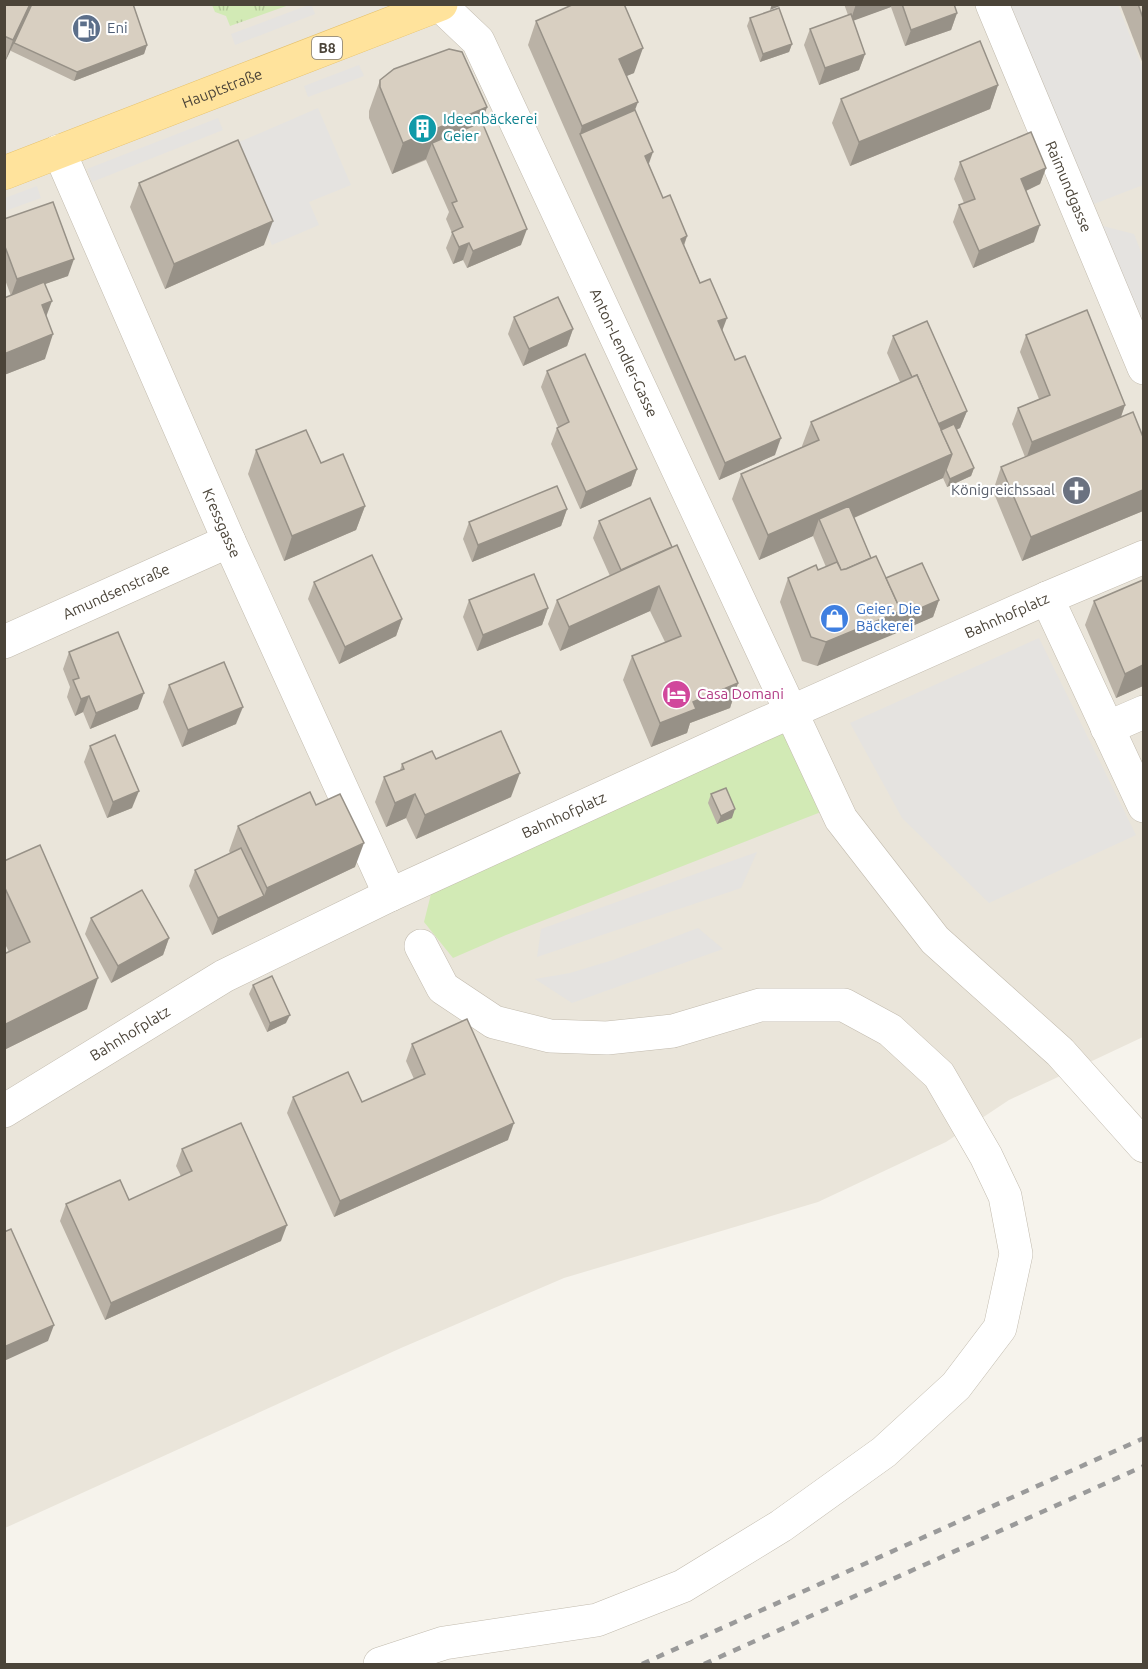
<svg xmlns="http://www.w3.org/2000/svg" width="1148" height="1669" font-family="Ubuntu,sans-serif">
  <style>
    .residential { fill: #eae5da }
    .grass { fill: url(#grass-tufts) }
    .park { fill: #d2eab5 }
    .parking { fill: #e5e3e0 }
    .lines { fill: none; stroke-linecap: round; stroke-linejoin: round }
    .minor-casing { stroke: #c2bbae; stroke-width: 34 }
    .major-casing { stroke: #e6c16a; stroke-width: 34 }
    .minor { stroke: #fff; stroke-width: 33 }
    .major { stroke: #ffe39c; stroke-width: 33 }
    .rail { stroke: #9a9a9a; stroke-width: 4.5; stroke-dasharray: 8 8; stroke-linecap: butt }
    .wall { fill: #bab2a6 }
    .shaded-wall { fill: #979187 }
    .building { fill: #d8cfc1; stroke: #979187; stroke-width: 1.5 }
    .labels { text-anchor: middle; stroke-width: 4.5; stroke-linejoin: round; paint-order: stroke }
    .shield { fill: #fff; stroke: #817c74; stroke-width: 1.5 }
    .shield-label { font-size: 14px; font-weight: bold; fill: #4b4439 }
    .service-label { font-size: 15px; fill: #4e5e75; stroke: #fff; text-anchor: start }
    .street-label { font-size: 15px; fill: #4b4439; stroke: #fff }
    .culture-label { font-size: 15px; fill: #0d838f; stroke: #fff; text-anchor: start }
    .worship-label { font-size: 15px; fill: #5b616d; stroke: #fff; text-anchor: end }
    .shop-label { font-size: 15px; fill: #366cbe; stroke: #fff; text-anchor: start }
    .hotel-label { font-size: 15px; fill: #b23c85; stroke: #fff; text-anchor: start }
  </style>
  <defs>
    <pattern id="grass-tufts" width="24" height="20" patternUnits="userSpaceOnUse" patternTransform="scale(1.5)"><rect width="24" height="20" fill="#d2eab5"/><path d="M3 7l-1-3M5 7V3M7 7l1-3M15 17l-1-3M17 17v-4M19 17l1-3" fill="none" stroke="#b6ca9c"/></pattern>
  </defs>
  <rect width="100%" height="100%" fill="#f6f3ec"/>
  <!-- residential -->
  <polygon class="residential" points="4,5 1143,5 1143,1037 1009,1100 946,1142 818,1202 564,1278 401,1348 5,1528"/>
  <!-- grass -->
  <polygon class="grass" points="212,5 289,5 230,26 226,16 215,12"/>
  <!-- park -->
  <polygon class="park" points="786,731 821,812 506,935 453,958 424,922 433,886"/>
  <!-- parking -->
  <g class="parking">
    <polygon points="311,4 315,14 235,45 231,34"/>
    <polygon points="996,5 1118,5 1143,69 1143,185 1081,209"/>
    <polygon points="359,65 364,76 308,97 304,86"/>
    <polygon points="318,108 351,185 309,202 319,225 272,245 230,146"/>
    <polygon points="218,118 223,130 92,182 87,169"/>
    <polygon points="37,186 41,198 5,211 5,198"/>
    <polygon points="1099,225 1134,234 1143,257 1143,329"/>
    <polygon points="1039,638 1136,835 989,903 902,818 850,723"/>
    <polygon points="757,852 741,888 537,957 541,929"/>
    <polygon points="698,928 723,949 572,1003 535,979 570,973 613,960"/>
  </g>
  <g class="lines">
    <defs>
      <g id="minor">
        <path id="s1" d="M439 4 478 41 841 819 935 940 1060 1052 1144 1146"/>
        <path id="s2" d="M992 4 1144 368"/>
        <path id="s3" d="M59 151 229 541 390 895"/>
        <polyline points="1047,598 1144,806"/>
        <path id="s4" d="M4 642 229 541"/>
        <polyline points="1107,728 1144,712"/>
        <path id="s5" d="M4 1111 224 976 390 895 757 727 1047 598 1144 557"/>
        <polyline points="380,1664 444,1643 597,1620 683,1586 781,1526 884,1452 956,1386 1000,1328 1016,1254 1005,1196 986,1156 939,1075 890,1030 844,1005 760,1005 673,1031 607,1038 550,1036 494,1022 443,988 421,946"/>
      </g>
      <g id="major">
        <path id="s6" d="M4 173 441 4"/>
      </g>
    </defs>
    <!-- minor casing -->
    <use href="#minor" class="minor-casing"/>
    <!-- major casing -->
    <use href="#major" class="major-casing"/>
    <!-- minor -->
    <use href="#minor" class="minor"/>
    <!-- major -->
    <use href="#major" class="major"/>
    <!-- rail -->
    <g class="rail">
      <polyline points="642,1664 1144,1438"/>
      <polyline points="704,1664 1144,1466"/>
    </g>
  </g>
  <!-- wall -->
  <g class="wall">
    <polygon points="4,4 147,45 144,54 74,81 11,51 11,49 4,64"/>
    <polygon points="844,4 954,4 957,13 951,30 905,46 891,7 853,20 865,54 859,70 819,85 804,45 810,29 848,15"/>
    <polygon points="1120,4 1143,4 1143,64"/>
    <polygon points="750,18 792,44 789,52 760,62 747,26"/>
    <polygon points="536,21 634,73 626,76 649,165 663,198 687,236 684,246 722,331 775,455 719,480 528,45"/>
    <polygon points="380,80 487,107 482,122 521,245 467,268 463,260 453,264 446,248 452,233 446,219 449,212 426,160 392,174 369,118 369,111"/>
    <polygon points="998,85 990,109 850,166 832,123 841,99"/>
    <polygon points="960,162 1046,168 1040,184 1026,191 1034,242 973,268 953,222 959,205 964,203 954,179"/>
    <polygon points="139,183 264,245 165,289 130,207"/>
    <polygon points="4,219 68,276 45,284 46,316 45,359 4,375 4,298 11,296 4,277"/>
    <polygon points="514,317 573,329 567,346 523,366 508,334"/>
    <polygon points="1026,335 1125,405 1121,417 1143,437 1143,511 1022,561 993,491 1001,467 1025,457 1012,424 1018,408 1039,399 1020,352"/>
    <polygon points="893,336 967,411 960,428 956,430 974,468 971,476 947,487 943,478 854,518 871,558 886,578 939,600 933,617 817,666 802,661 780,602 788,578 818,570 826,567 813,536 759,560 732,499 741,474 802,447 802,446 811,422 900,382 887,353"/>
    <polygon points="547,371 637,469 631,486 580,509 551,444 557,428 558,427 541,387"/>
    <polygon points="256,450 321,463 365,506 356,530 284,561 248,474"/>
    <polygon points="567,509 561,526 472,562 463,539 469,522"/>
    <polygon points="599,521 672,547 738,683 730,708 690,723 687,733 651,747 623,680 632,656 665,642 650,611 560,651 548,624 557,600 610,576 593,538"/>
    <polygon points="1143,580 1143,686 1116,698 1085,625 1094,601"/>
    <polygon points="314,582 402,619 396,636 339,664 308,599"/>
    <polygon points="469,600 548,608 542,625 477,651 463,617"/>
    <polygon points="69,652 138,709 90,729 83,712 75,716 67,697 70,687 63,669"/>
    <polygon points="169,685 236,724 182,747 163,702"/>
    <polygon points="90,746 132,808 107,818 84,762"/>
    <polygon points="436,759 511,797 416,839 406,818 386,827 375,802 384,777 400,770 402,764"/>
    <polygon points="711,794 732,818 717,824 708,803"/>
    <polygon points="316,805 355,867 212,935 189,886 195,870 230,853 229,851 238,826"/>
    <polygon points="4,861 87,1009 4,1050 4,954 9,952 4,942"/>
    <polygon points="91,918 169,938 163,955 111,983 85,934"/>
    <polygon points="253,985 286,1023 267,1032 249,994"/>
    <polygon points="412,1044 508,1140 334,1217 287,1113 293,1097 362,1102 414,1079 406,1061"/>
    <polygon points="182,1149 281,1241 105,1320 60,1221 66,1204 129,1200 181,1176 176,1166"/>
  </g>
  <!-- shaded-wall -->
  <g class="shaded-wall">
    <polygon points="30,4 33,4 4,64 13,40"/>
    <polygon points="772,4 785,4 770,10"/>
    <polygon points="856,4 892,4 891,7 850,22"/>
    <polygon points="957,13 951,30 905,46 911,30"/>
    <polygon points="792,44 789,52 760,62 763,54"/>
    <polygon points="147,45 144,54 74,81 77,72"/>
    <polygon points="643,48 634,73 610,83 619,59"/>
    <polygon points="865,54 859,70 819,85 825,68"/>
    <polygon points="998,85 990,109 850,166 859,142"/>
    <polygon points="638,102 629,126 580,134 582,126"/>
    <polygon points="487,107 476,138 432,143 426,159 392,174 403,143"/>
    <polygon points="653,152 647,169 645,156"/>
    <polygon points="1046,168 1040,184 1015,196 1021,179"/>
    <polygon points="273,221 264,245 165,289 174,264"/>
    <polygon points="1040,225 1034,242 973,268 979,251"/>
    <polygon points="527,229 521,245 467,268 473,251"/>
    <polygon points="687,236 681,253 681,239"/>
    <polygon points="469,243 463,260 453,264 459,247"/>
    <polygon points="74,259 68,276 11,296 17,279"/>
    <polygon points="52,301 43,325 42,305"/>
    <polygon points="727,318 721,334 718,321"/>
    <polygon points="573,329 567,346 523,366 529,349"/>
    <polygon points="53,334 45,359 4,375 4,354"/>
    <polygon points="1125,405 1119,422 1026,459 1032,442"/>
    <polygon points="967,411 960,428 933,440 933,426"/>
    <polygon points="781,438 775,455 719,480 725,463"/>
    <polygon points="952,454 943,478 824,531 819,519 813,536 759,560 768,535"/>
    <polygon points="974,468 971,476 947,487 950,479"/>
    <polygon points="637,469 631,486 580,509 586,492"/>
    <polygon points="1143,490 1143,511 1022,561 1031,537"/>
    <polygon points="365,506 356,530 284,561 292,536"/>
    <polygon points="567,509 561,526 472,562 478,545"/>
    <polygon points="659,586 650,611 560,651 569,627"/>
    <polygon points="939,600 933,617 892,635 898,618"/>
    <polygon points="548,608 542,625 477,651 483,635"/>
    <polygon points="901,611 892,635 817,666 826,642"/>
    <polygon points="402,619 396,636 339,664 345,647"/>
    <polygon points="1143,665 1143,686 1116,698 1125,674"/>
    <polygon points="738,683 730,708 690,723 687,733 651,747 660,723 693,702"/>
    <polygon points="144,693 138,709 90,729 96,713"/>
    <polygon points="89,696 83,712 75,716 81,699"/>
    <polygon points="243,707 236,724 182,747 188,730"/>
    <polygon points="520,773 511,797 416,839 425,815"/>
    <polygon points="139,791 132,808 107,818 113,802"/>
    <polygon points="415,794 406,818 386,827 395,803"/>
    <polygon points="735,809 732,818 717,824 721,816"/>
    <polygon points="364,843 355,867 212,935 218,918 264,896 267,888"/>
    <polygon points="169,938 163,955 111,983 118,966"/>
    <polygon points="98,978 87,1009 4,1050 4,1025"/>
    <polygon points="290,1015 286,1023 267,1032 270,1023"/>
    <polygon points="514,1123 508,1140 334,1217 340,1201"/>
    <polygon points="287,1225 281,1241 105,1320 111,1303"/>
    <polygon points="54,1325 48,1341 4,1361 4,1347"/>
  </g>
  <!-- building -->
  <g class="building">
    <polygon points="4,4 30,4 13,40 4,36"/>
    <polygon points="32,4 133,4 147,45 77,72 14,43"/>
    <polygon points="574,4 624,4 643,48 619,59 638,102 582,126 536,21"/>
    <polygon points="902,4 954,4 957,13 911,30"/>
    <polygon points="1138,4 1143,4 1143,18"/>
    <polygon points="779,8 792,44 763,54 750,18"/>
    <polygon points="851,14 865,54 825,68 810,29"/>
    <polygon points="980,41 998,85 859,142 841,99"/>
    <polygon points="449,49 462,52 487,107 403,143 380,87 380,80 394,69"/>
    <polygon points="635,110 653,152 645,156 663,198 670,195 687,236 681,239 700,283 710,279 727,318 718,321 735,360 745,356 781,438 725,463 580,134"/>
    <polygon points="482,122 527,229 473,251 469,243 459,247 452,232 463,227 452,203 457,201 432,143"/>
    <polygon points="1031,132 1046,168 1021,179 1040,225 979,251 959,205 975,199 960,162"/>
    <polygon points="238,140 273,221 174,264 139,183"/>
    <polygon points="53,202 74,259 17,279 4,244 4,219"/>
    <polygon points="44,282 52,301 42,305 53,334 4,354 4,298"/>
    <polygon points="558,297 573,329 529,349 514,317"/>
    <polygon points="1087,310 1125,405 1032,442 1018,408 1050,395 1026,335"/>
    <polygon points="927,321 967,411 938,424 917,375 912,377 893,336"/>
    <polygon points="585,354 637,469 586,492 557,428 569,422 547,371"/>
    <polygon points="917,375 952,454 768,535 741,474 819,440 811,422"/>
    <polygon points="1133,412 1143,437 1143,490 1031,537 1001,467"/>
    <polygon points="954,424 974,468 950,479 946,470 952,454 941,430"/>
    <polygon points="306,430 321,463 343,454 365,506 292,536 256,450"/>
    <polygon points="557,486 567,509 478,545 469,522"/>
    <polygon points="650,498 672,547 621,570 599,521"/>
    <polygon points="849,506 871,558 846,569 841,570 819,519"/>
    <polygon points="677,545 738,683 693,702 696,709 660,723 632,656 681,636 659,586 569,627 557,600"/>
    <polygon points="372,555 402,619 345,647 314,582"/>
    <polygon points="876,556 901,611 826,642 811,637 788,578 816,565 818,570 837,562 841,570 846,569"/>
    <polygon points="922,563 939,600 898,618 901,611 886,578"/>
    <polygon points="534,574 548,608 483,635 469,600"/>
    <polygon points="1143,580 1143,665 1125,674 1094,601"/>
    <polygon points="118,632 144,693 96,713 89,696 81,699 73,680 79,678 69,652"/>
    <polygon points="224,662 243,707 188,730 169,685"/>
    <polygon points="501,731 520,773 425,815 415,794 395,803 384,777 404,769 402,764 432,751 436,759"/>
    <polygon points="115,735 139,791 113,802 90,746"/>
    <polygon points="726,788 735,809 721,816 711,794"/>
    <polygon points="310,792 316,805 340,794 364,843 267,888 238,826"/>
    <polygon points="40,845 98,978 4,1025 4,954 30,942 4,886 4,861"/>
    <polygon points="241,848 264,896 218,918 195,870"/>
    <polygon points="142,890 169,938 118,966 91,918"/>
    <polygon points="272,976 290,1015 270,1023 253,985"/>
    <polygon points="467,1019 514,1123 340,1201 293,1097 348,1072 362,1102 425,1074 412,1044"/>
    <polygon points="241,1123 287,1225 111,1303 66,1204 120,1180 129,1200 192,1171 182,1149"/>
    <polygon points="11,1229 54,1325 4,1347 4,1232"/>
  </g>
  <!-- icons -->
  <defs>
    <symbol id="fuel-disc" viewBox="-11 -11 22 22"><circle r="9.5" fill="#5c6f8a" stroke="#fff"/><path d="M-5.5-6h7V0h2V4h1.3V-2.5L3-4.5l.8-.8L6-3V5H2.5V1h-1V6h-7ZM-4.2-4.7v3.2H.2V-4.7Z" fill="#fff"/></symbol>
    <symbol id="building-disc" viewBox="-11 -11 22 22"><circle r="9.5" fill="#0f9aa8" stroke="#fff"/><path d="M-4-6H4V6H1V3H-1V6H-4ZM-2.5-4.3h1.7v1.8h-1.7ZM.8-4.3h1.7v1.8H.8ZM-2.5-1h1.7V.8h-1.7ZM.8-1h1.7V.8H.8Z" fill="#fff"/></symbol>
    <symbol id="church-disc" viewBox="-11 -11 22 22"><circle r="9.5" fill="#6b7280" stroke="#fff"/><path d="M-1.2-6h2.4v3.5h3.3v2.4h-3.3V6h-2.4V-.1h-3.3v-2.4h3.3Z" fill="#fff"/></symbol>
    <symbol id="shop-disc" viewBox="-11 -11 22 22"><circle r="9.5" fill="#3f7fe0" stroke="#fff"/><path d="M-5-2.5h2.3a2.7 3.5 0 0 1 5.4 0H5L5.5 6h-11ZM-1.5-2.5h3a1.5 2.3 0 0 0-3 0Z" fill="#fff"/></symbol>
    <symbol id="hotel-disc" viewBox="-11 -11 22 22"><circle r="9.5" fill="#d1479c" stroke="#fff"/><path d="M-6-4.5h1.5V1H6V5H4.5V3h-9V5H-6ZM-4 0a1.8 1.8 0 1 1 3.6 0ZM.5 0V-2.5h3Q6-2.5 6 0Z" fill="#fff"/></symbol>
  </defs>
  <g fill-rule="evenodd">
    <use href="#fuel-disc" x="70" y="12" width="33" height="33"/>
    <use href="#building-disc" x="406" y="112" width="33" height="33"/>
    <use href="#church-disc" x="1060" y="474" width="33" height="33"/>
    <use href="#shop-disc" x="818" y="602" width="33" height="33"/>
    <use href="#hotel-disc" x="660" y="678" width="33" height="33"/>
  </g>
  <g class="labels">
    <!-- shield labels -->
    <rect class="shield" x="312" y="37" width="30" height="22" rx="4.5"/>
    <g class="shield-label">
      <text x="327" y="53">B8</text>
    </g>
    <!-- service labels -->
    <g class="service-label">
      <text x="107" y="33">Eni</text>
    </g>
    <!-- street labels -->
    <g class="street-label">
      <text dy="5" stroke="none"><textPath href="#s6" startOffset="234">Hauptstraße</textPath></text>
      <text dy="5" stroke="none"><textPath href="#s2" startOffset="198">Raimundgasse</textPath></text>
      <text dy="5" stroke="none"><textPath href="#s1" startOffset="398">Anton-Lendler-Gasse</textPath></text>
      <text dy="5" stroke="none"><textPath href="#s3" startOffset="406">Kressgasse</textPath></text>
      <text dy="5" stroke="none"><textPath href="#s4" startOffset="123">Amundsenstraße</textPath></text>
      <text dy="5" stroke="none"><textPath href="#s5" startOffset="1120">Bahnhofplatz</textPath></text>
      <text dy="5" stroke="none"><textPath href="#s5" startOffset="634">Bahnhofplatz</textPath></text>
      <text dy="5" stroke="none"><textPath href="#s5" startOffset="148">Bahnhofplatz</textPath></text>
    </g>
    <!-- culture labels -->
    <g class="culture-label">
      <text x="443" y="124">Ideenbäckerei<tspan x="443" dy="17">Geier</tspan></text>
    </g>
    <!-- worship labels -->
    <g class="worship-label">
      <text x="1055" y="495">Königreichssaal</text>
    </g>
    <!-- shop labels -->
    <g class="shop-label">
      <text x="856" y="614">Geier. Die<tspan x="856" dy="17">Bäckerei</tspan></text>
    </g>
    <!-- hotel labels -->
    <g class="hotel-label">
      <text x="697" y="699">Casa Domani</text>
    </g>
  </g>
  <!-- border -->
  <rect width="1148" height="1669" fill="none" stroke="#4b4439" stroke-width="12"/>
</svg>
